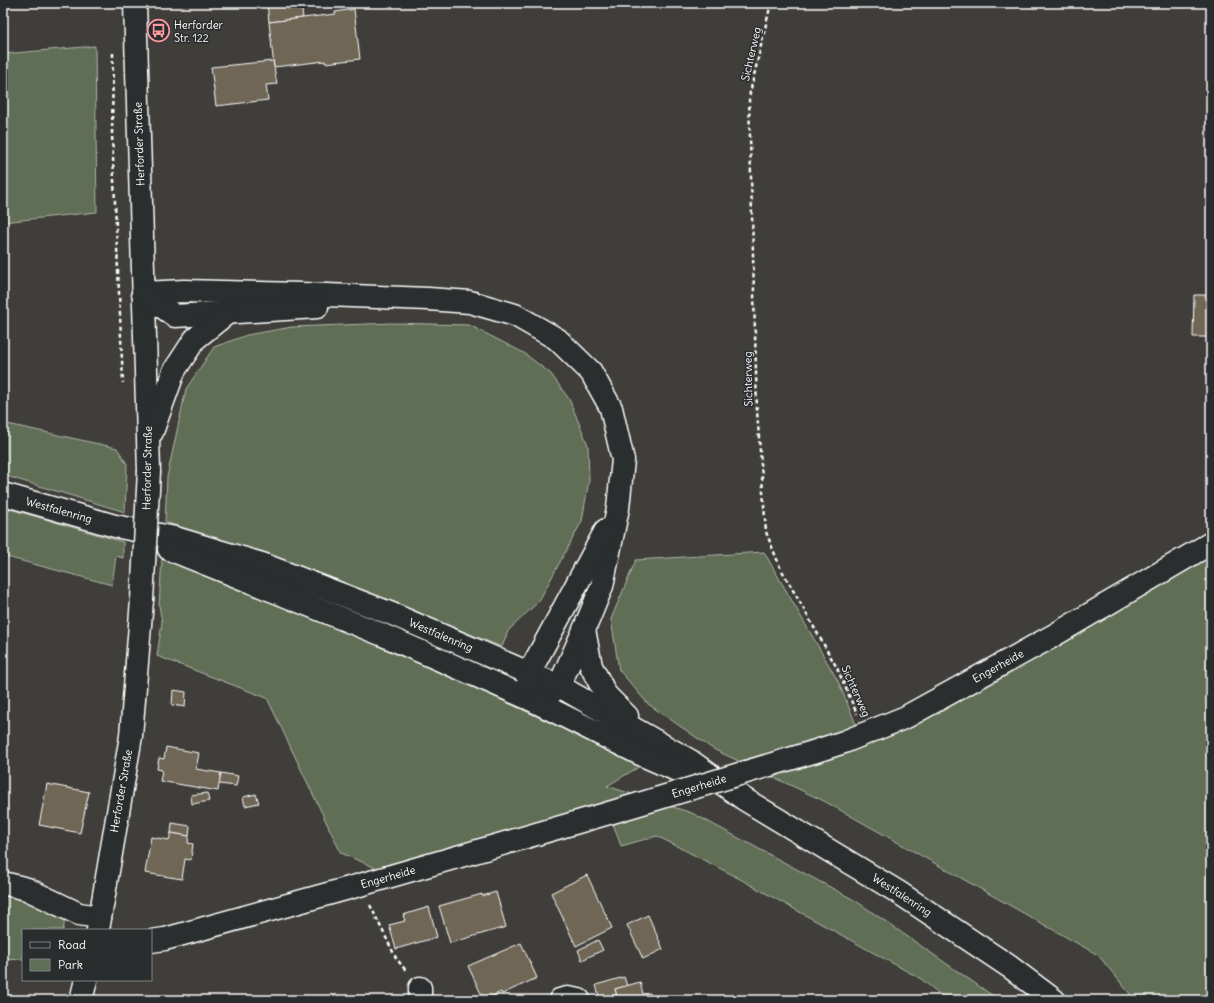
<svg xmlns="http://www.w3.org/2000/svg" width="1214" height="1003" font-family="Delius,sans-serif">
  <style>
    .green { fill: #606e56; stroke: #b0b6aa }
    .building { fill: #6f6656; stroke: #fff }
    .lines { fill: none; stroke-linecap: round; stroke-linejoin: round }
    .street-casing { stroke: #fff; stroke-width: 25 }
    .secondary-casing { stroke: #fff; stroke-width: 25 }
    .path { stroke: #fff; stroke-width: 2.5; stroke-dasharray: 4 3; stroke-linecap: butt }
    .street { stroke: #2a2d2e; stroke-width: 22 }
    .secondary { stroke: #2a2d2e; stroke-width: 22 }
    .street-bridge-casing { stroke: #fff; stroke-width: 25; stroke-linecap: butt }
    .secondary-bridge-casing { stroke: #fff; stroke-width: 25; stroke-linecap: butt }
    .street-bridge { stroke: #2a2d2e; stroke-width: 22 }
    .secondary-bridge { stroke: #2a2d2e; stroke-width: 22 }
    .labels { text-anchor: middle; stroke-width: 3; stroke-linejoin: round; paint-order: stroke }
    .poi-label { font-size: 11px; fill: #fff; stroke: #2a2d2e; text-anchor: start }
    .street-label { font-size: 11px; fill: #fff; stroke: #2a2d2e }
  </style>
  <rect width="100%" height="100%" fill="#3f3e3a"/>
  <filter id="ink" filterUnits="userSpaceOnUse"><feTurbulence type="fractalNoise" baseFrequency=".025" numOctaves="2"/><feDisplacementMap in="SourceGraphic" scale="8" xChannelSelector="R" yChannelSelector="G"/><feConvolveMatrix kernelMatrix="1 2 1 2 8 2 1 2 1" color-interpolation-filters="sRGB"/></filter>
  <g filter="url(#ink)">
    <!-- green -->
    <g class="green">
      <polygon points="95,46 97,212 3,222 3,54"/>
      <polygon points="392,323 469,325 524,353 551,374 569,399 588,445 589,480 582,521 539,601 508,631 502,647 335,579 251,549 165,522 167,477 186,389 214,347 247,335 292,327"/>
      <polygon points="3,423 117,448 127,464 125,512 3,475"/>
      <polygon points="3,507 123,542 123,558 116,556 112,585 3,556"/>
      <polygon points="764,552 838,681 860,734 1211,553 1211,1000 1135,1000 1098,955 824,801 713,749 648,704 619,670 611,619 636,560"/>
      <polygon points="162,559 402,654 642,765 607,786 692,813 856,901 999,1000 947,1000 921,979 729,873 657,836 621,846 605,802 376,868 341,853 267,698 157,656 162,622 159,606"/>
      <polygon points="3,892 26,899 65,920 63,930 23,930 23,959 3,960"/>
    </g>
    <!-- building -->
    <g class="building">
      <polygon points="267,3 301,3 303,18 269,22"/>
      <polygon points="354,9 360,59 325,63 325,61 274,67 269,22 336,14 335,12"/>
      <polygon points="273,61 277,84 266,85 268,100 216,106 211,67"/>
      <polygon points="1194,295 1211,295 1211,337 1193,337"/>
      <polygon points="173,690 186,692 185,707 172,705"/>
      <polygon points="166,747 199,753 196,769 221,773 218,791 160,781 162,770 157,769 159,758 164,759"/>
      <polygon points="221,773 238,776 236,786 219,784"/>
      <polygon points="47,784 89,792 80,833 39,825"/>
      <polygon points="207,793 209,801 192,804 191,795"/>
      <polygon points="256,794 259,803 245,806 243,797"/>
      <polygon points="172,823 190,826 189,836 171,833"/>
      <polygon points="171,833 189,836 188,843 193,844 191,860 185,859 182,879 145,873 151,837 169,840"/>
      <polygon points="587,875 612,928 576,946 551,893"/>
      <polygon points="496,892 506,927 450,943 439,906 482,894 482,896"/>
      <polygon points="429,907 437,937 396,949 389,925 405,921 403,915"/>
      <polygon points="648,915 663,949 643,959 627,925"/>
      <polygon points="598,940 603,950 582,960 578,950"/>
      <polygon points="521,943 537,978 502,994 501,992 484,1000 468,966"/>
      <polygon points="624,977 627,986 615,989 617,995 600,1000 596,985"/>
      <polygon points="640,982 643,994 650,993 652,1000 618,1000 615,989"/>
    </g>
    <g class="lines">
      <defs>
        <g id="street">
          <polyline points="813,752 844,742 906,717 1051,637 1211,543"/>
          <polyline points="3,883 27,889 79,914 100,917"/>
          <polyline points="151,941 165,939 360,885 609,813"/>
          <polyline points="420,1000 420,988"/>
          <polyline points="560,1000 568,998 579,1000"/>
        </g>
        <g id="secondary">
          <polyline points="135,3 149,471"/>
          <polyline points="143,293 184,291 301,294 428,299 470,302 515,315 557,339 591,372 611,408 623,460 618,508 602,586 584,630 559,686 545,698 532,700"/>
          <polyline points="143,293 175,316 317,307"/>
          <polyline points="152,432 174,371 195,339 226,314"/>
          <polyline points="3,494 115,526 175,538 262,564 392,614 559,686 689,760 744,799 898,892 1010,967 1054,1000"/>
          <polyline points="169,549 383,635 532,700 638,753 697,779"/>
          <polyline points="584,630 591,666 606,695 627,716"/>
          <polyline points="528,687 529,673 606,530"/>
          <polyline points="98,930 131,736 142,600"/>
          <polyline points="81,1000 86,980"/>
        </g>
      </defs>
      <!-- street casing -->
      <use href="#street" class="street-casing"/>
      <!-- secondary casing -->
      <use href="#secondary" class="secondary-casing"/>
      <!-- path -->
      <g class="path">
        <polyline points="771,3 749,97 757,411 766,532 780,567 837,668 857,714"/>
        <polyline points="113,53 112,135 123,383"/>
        <polyline points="370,905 396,958 407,972"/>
      </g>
      <!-- street -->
      <use href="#street" class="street"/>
      <!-- secondary -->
      <use href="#secondary" class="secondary"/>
      <defs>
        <polyline id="street-bridge" points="609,813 813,752"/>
        <polyline id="secondary-bridge" points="142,600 149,471"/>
      </defs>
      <!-- street-bridge casing -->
      <use href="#street-bridge" class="street-bridge-casing"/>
      <!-- secondary-bridge casing -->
      <use href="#secondary-bridge" class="secondary-bridge-casing"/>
      <!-- street-bridge -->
      <use href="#street-bridge" class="street-bridge"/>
      <!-- secondary-bridge -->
      <use href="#secondary-bridge" class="secondary-bridge"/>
    </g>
  </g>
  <!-- icons -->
  <defs>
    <symbol id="bus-ring" viewBox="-11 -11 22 22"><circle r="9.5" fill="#2a2d2e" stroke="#ff9aa2" stroke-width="1.5"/><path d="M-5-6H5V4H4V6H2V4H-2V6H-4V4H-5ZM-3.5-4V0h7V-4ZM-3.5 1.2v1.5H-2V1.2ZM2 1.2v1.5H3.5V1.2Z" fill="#ff9aa2"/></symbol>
  </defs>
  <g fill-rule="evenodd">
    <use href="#bus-ring" x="146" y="18" width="25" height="25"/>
  </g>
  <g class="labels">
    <!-- poi labels -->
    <g class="poi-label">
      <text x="174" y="29">Herforder<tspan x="174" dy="13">Str. 122</tspan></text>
    </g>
    <!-- street labels -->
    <g class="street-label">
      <text transform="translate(751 54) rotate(-77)" y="4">Sichterweg</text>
      <text transform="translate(139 144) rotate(-92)" y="4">Herforder Straße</text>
      <text transform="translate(748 379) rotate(-91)" y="4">Sichterweg</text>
      <text transform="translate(147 468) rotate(-89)" y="4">Herforder Straße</text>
      <text transform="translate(59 510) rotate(16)" y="4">Westfalenring</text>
      <text transform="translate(441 635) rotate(23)" y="4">Westfalenring</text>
      <text transform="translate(998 666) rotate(-29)" y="4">Engerheide</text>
      <text transform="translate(856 691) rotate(66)" y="4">Sichterweg</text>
      <text transform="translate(699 786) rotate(-17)" y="4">Engerheide</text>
      <text transform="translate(121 791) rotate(-80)" y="4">Herforder Straße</text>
      <text transform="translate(388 877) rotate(-16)" y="4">Engerheide</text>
      <text transform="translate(902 895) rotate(33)" y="4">Westfalenring</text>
    </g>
  </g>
  <!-- margin -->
  <rect width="1214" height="1003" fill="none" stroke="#2a2d2e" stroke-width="16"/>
  <rect x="8" y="8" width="1198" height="987" fill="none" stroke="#fff" stroke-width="1.5" filter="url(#ink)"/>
  <!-- legend -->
  <rect x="22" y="929" width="130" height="52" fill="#2a2d2e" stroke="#7f8182"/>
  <rect x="30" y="942" width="20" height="6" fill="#2a2d2e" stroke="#7f8182"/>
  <text x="58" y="949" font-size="12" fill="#ffffff">Road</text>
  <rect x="30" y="959" width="20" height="12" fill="#606e56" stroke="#7f8182"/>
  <text x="58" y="969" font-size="12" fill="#ffffff">Park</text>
</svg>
